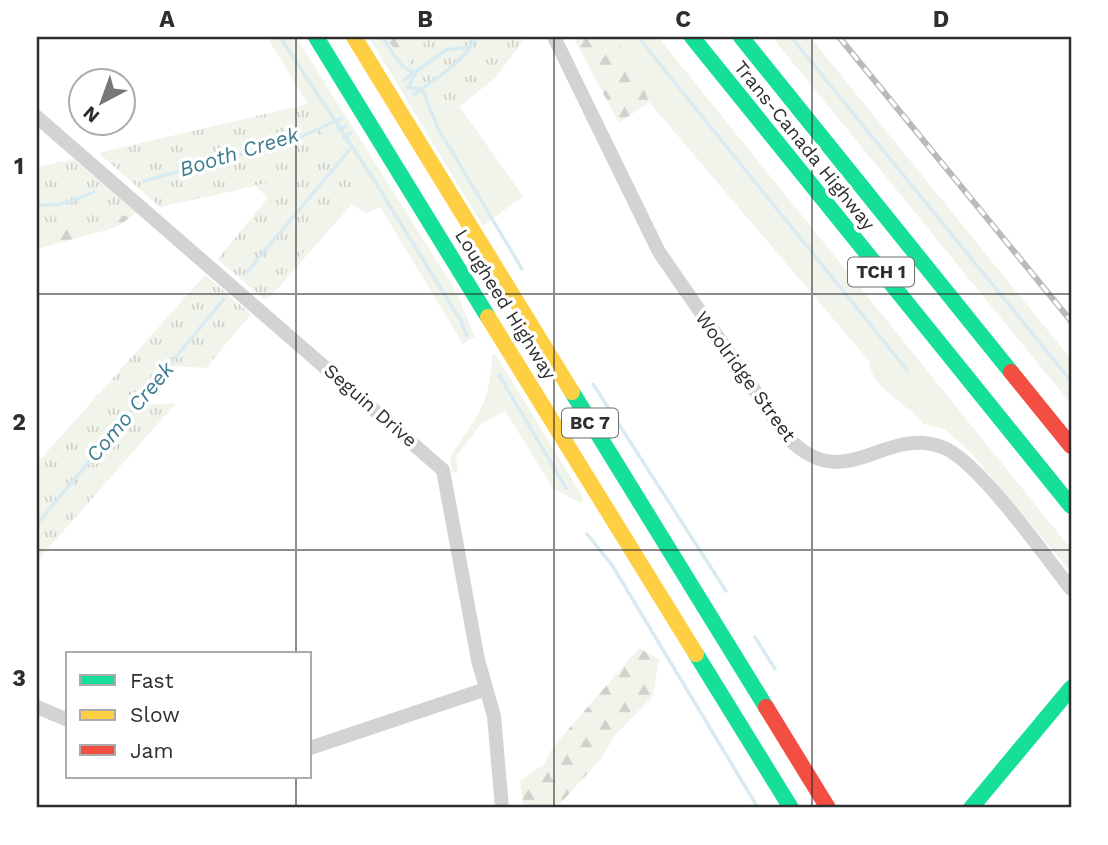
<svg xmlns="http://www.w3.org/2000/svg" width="1108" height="845" font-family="'Work Sans',sans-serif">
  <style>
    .grass { fill: #f1f4eb }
    .forest { fill: url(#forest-firs) }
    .park { fill: url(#park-tufts) }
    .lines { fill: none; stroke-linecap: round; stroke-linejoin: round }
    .stream { stroke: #d8ebf1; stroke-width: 3.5 }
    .street { stroke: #d3d3d3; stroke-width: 14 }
    .fast { stroke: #16e098; stroke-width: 16 }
    .slow { stroke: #ffcf43; stroke-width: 16 }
    .jam { stroke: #f24e42; stroke-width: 16 }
    .rail-casing { stroke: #bababa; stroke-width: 6 }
    .rail { stroke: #fff; stroke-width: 3.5; stroke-dasharray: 10; stroke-linecap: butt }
    .grid { fill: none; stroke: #2e2e2e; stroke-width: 2; stroke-opacity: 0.55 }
    .labels { text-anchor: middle; stroke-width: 7; stroke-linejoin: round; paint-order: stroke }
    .shield { fill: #fff; stroke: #6d6d6d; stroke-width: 2 }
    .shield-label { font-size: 18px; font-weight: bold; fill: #2e2e2e }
    .street-label { font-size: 19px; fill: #2e2e2e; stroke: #fff }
    .water-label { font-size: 21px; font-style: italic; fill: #3c7c8f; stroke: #fff }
    .neatline { fill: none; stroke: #2e2e2e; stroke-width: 2.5 }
    .grid-label { font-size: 23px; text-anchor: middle; font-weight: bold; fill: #2e2e2e }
  </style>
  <defs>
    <pattern id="forest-firs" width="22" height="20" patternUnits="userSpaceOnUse" patternTransform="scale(1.75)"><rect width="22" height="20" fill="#f1f4eb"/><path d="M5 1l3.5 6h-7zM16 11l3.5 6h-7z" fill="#cfd2ca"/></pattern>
    <pattern id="park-tufts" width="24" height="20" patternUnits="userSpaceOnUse" patternTransform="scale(1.75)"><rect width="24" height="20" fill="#f1f4eb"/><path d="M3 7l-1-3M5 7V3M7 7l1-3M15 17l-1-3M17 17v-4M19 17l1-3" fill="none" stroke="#cfd2ca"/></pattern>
  </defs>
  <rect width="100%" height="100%" fill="#fff"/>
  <!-- grass -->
  <g class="grass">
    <polygon points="267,37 295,37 299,42 457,293 475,337 463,344 380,207 366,214 352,204 271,296 264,299 218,259 268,198 255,186 160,207 99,153 308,104"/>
    <polygon points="369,37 526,37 495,78 459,106 523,196 483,226"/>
    <path d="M613 37H658L1071 549V572L972 454 944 429 923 424C908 403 872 390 869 361L649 102 635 66Z"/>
    <polygon points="772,37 810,37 1071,359 1071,404"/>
    <path d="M492 355H496L584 499 581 504 553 488 505 411 481 424 456 456 458 473 452 472 450 457C475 418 491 406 492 355Z"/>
  </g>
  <!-- forest -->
  <g class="forest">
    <polygon points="385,37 454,37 417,55 398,53"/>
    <polygon points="573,37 613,37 635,66 649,102 619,123"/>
    <polygon points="103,184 136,213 117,227 37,249 37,205"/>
    <polygon points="639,648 659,659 653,696 615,735 601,759 556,808 523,808 520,781 544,764 553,747"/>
  </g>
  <!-- park -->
  <g class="park">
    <polygon points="429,37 526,37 495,78 439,123 426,89 409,60"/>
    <path d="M309 104C318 137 337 158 360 183L264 299 218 259 284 179 160 207 99 153Z"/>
    <polygon points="74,159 136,213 37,236 37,167"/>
    <polygon points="205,275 251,314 206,368 172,366 139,405 176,403 37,561 37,463"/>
  </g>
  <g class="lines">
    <!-- stream -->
    <g class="stream">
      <polyline points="280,37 372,177 461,321 467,336"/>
      <polyline points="382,37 401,65 415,74"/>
      <polyline points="638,37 907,370"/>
      <polyline points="791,37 1071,381"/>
      <path d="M470 47C459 64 439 76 422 89L438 128 522 269"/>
      <polyline points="404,80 446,50 470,47 477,37"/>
      <polyline points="408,88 415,74"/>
      <polyline points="408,88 422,89"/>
      <polyline points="413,95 422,89"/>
      <polyline points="339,130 346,126"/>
      <polyline points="344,138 351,133"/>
      <polyline points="144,181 299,138 342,118"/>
      <path d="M37 205C59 207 73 201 94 192"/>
      <polyline points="247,272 351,148"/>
      <polyline points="499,375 566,488"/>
      <polyline points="593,384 726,591"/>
      <polyline points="37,524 224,299"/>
      <polyline points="587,534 612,565 758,808"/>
      <polyline points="755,637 775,669"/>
    </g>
    <!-- street -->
    <g class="street">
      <path d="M554 37 659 252 787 437C846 498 883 425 942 447 977 459 1045 556 1071 589"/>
      <polyline points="37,117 443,470 478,660 494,716 502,808"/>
      <polyline points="37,707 68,720"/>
      <polyline points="310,748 486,689"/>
    </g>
    <!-- fast -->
    <g class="fast">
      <polyline points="316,37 488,317"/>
      <polyline points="692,37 1071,506"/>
      <polyline points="741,37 1011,372"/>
      <polyline points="572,392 766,707"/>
      <polyline points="696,654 791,808"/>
      <polyline points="971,808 1071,688"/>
    </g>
    <!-- slow -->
    <g class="slow">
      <polyline points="354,37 572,392"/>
      <polyline points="488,317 696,654"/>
    </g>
    <!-- jam -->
    <g class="jam">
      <polyline points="1011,372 1071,446"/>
      <polyline points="766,707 828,808"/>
    </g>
    <defs>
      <polyline id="rail" points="839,37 1071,321"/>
    </defs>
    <!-- rail casing -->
    <use href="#rail" class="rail-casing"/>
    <!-- rail -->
    <use href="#rail" class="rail"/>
  </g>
  <!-- grid -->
  <path class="grid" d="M296 37V654M554 37V808M812 37V808M37 294H1071M37 550H1071M296 777V808"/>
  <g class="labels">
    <!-- shield labels -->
    <g class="shield">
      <rect x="848" y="257.5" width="66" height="29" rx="5"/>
      <rect x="562" y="408.5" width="56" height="29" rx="5"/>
    </g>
    <g class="shield-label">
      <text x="881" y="278">TCH 1</text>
      <text x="590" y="429">BC 7</text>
    </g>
    <!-- street labels -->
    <g class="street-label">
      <text transform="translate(805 145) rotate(51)" y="7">Trans-Canada Highway</text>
      <text transform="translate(506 304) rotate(58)" y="7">Lougheed Highway</text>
      <text transform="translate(746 376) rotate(54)" y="7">Woolridge Street</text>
      <text transform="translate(371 405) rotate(41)" y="7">Seguin Drive</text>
    </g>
    <!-- water labels -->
    <g class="water-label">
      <text transform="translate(239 152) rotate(-17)" y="7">Booth Creek</text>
      <text transform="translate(130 412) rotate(-50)" y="7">Como Creek</text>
    </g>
  </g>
  <!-- border -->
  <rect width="1108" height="845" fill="none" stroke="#ffffff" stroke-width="77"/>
  <!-- legend -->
  <rect x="66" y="652" width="245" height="126" fill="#ffffff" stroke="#ababab" stroke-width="2"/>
  <rect x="80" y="675" width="35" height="10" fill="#16e098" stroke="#ababab" stroke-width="2"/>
  <text x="130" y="688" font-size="21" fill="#2e2e2e">Fast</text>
  <rect x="80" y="710" width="35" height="10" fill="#ffcf43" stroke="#ababab" stroke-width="2"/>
  <text x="130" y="722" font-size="21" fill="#2e2e2e">Slow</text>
  <rect x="80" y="745" width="35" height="10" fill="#f24e42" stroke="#ababab" stroke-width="2"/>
  <text x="130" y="758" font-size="21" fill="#2e2e2e">Jam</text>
  <!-- north arrow -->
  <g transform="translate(102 102) rotate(221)"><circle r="33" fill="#ffffff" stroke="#ababab" stroke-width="2"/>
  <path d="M0-5L12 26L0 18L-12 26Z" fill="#777777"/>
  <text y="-10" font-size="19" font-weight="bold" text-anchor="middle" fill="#2e2e2e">N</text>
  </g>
  <rect x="38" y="38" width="1032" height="768" class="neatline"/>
  <g class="grid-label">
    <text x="167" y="27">A</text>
    <text x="425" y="27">B</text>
    <text x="683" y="27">C</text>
    <text x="941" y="27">D</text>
    <text x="19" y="174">1</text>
    <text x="19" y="430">2</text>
    <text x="19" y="686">3</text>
  </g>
</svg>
